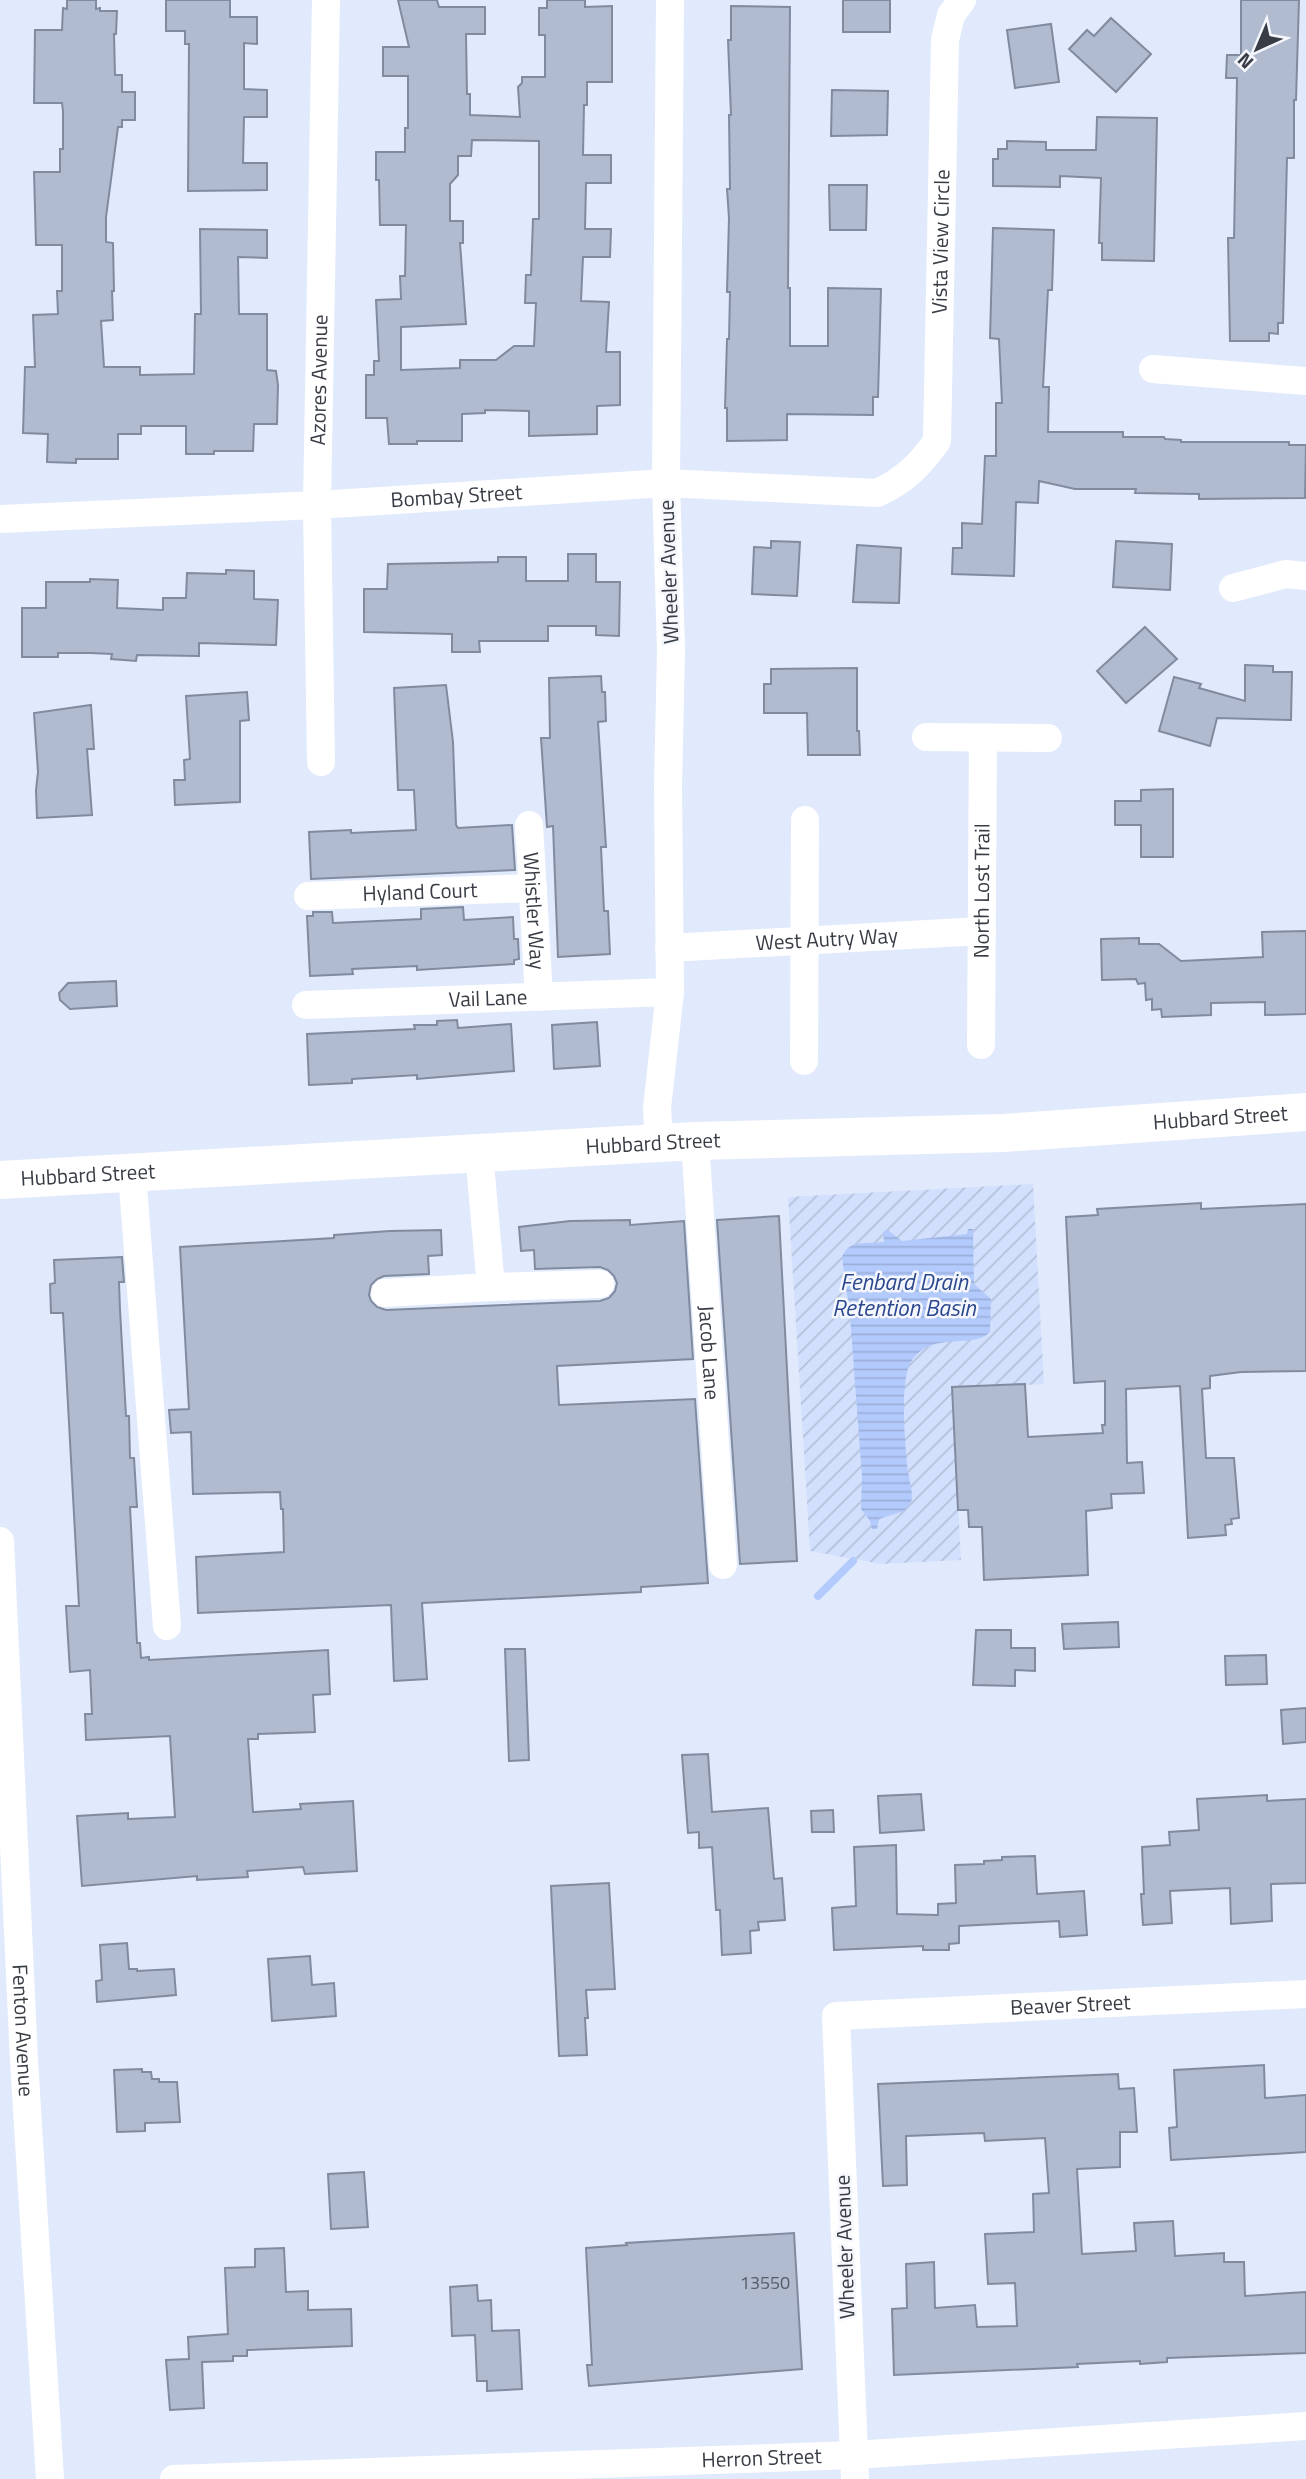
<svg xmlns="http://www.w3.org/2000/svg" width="1306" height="2479" font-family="'Titillium Web',sans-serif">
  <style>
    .industrial { fill: url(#industrial-furrows) }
    .water { fill: url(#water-rules) }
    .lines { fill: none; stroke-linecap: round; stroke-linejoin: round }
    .stream { stroke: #b3cafc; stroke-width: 8 }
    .building { fill: #b0bbd0; stroke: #818ba0; stroke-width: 2; fill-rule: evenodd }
    .minor { stroke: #fff; stroke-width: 28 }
    .secondary { stroke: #fff; stroke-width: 38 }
    .labels { text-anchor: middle; stroke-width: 5; stroke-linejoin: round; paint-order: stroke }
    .number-label { font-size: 18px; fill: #565c68 }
    .street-label { font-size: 21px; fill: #383c45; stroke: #f5f7fc }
    .water-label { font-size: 23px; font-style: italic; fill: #2b488f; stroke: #f5f7fc }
  </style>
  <defs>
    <pattern id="industrial-furrows" width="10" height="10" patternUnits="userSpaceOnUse" patternTransform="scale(1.75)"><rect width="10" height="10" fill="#d2e0fd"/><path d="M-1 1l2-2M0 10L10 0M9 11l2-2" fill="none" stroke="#b5c1da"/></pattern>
    <pattern id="water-rules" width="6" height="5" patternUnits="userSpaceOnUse" patternTransform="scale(1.75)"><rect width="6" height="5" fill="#b3cafc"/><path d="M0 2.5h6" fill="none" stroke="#9baed9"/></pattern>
  </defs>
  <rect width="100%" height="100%" fill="#e1eafc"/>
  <!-- industrial -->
  <polygon class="industrial" points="1033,1184 1044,1384 952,1389 961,1560 881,1564 810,1551 788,1197"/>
  <!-- water -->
  <path class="water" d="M968 1229H973L974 1284 991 1299 990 1332C972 1350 934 1330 912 1360 899 1378 905 1447 908 1471 909 1479 912 1489 912 1497 912 1503 908 1507 904 1511L879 1519 877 1529H872L870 1521 861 1509 862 1477 850 1316 842 1258C847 1239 868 1244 884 1242L883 1232 888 1230 902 1241 967 1234Z"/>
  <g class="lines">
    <!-- stream -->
    <polyline class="stream" points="818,1596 853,1561"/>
  </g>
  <!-- building -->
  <g class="building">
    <polygon points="67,0 96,0 96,9 100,8 100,11 117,11 116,34 114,34 115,75 122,75 122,92 135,92 135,120 122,120 122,127 118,127 106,217 106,242 113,243 114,291 112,291 113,320 101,321 104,367 140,367 140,375 194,374 195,314 201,314 200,229 267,230 267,258 238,257 239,314 267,314 267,370 276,371 278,385 277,424 254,424 253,451 214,451 214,454 186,454 186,426 141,426 141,434 118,434 118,459 76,459 76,463 47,462 48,434 23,433 25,367 35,367 33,315 58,314 57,291 62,291 62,245 36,245 34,172 60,172 60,149 63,149 63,111 62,103 34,103 35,30 62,30 63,8 67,9"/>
    <polygon points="166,0 230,0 230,17 257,17 257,44 244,43 244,89 267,90 267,117 244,117 243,163 267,163 267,190 188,191 189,44 185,44 185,31 166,31"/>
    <path d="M398 0H437L439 7H485V34H466L467 94H470V115L520 117 518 87 522 83V77H545V35H539V8H547V0H585V7L612 6V82H587V105H584L583 155H611V183H586L585 229H611L610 257H583L581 301 609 302 606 352H620V405L597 406V434L529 436V411L485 410V413L462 414V441H417V444H389L387 418H366V375H374V361H379L376 300 401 299 400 276H405L406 225H380L379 180H376V152H405V128H408V76H383V47H409ZM472 140 539 141V219H533L531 275H526L525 303H536L534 346H514L496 360H460V368L401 370V327L466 324 460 243H463V221H450V184L458 175V156H471Z"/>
    <rect x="843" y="0" width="47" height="32"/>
    <polygon points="1241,0 1299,0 1296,100 1294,100 1294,158 1287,158 1283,323 1278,323 1278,334 1269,333 1269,341 1230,341 1228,238 1234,238 1237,78 1226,78 1227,55 1241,55"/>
    <polygon points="731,6 790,7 788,288 790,288 790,346 828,346 828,288 881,289 878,397 873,397 873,415 787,414 787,440 727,441 727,408 725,408 727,339 729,339 730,292 727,292 729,218 727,189 730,189 729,115 731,115 728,40 731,40"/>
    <polygon points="1111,18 1151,54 1116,92 1069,49 1087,30 1094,36"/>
    <polygon points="1051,24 1059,82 1015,88 1007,30"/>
    <polygon points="832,90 888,91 887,135 831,136"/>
    <polygon points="1097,117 1157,118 1154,261 1102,260 1102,243 1099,243 1101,178 1060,176 1060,187 993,186 993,159 998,159 998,149 1007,149 1007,141 1046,142 1046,150 1096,150"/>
    <polygon points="829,185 867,185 866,230 830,230"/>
    <polygon points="993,228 1054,230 1052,290 1048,290 1043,387 1049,387 1048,432 1123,432 1123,437 1164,437 1165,439 1181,440 1181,442 1289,442 1289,445 1306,445 1305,498 1199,499 1199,494 1135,493 1136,489 1075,489 1039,481 1038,503 1016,502 1014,576 952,574 953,548 962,548 962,523 982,524 985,456 996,456 996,403 1002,403 999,339 990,338"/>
    <polygon points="771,541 800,542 797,596 752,594 754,547 771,548"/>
    <polygon points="1116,541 1172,544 1170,590 1113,587"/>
    <polygon points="857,545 901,548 899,603 853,602"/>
    <polygon points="568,554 596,554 596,582 620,582 619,636 596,635 596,626 548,626 548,641 479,641 480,652 452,652 452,634 364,632 364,589 387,589 388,564 498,562 498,557 526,557 526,581 568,581"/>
    <polygon points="226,570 254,571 254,599 278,600 276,645 199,643 199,656 137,655 136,661 111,659 112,654 90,653 58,653 58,657 22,657 22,608 46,608 46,582 90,582 90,579 118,580 117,608 163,610 163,598 186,598 187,573 226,574"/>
    <polygon points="1145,627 1177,659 1126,703 1097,671"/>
    <polygon points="1245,665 1273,666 1273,672 1292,672 1291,720 1217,718 1210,746 1159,731 1174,677 1201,684 1199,688 1245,701"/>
    <polygon points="857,668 857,731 859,731 860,755 808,755 807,713 764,713 764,684 771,684 771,669"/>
    <polygon points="601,676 602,692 605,692 606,721 598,722 606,847 601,847 604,911 608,911 610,954 558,957 553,826 547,827 541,738 550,738 549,678"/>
    <polygon points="446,685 453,742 456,825 458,828 512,825 515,870 311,879 309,832 351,830 351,833 416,830 414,790 398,790 394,688"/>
    <polygon points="247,692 249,720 240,721 240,802 175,805 174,780 185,780 184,760 190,759 186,696"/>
    <polygon points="91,705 94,749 87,749 92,815 37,818 36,790 38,772 34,713"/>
    <polygon points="1173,789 1173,857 1141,857 1141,825 1115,825 1115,801 1141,801 1141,790"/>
    <polygon points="463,907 464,920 513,917 514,939 518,939 519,959 514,960 514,964 417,970 417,966 352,969 353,974 310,976 307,916 313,916 313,912 332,912 333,923 421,919 421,909"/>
    <polygon points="1306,931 1306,1014 1265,1015 1265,1002 1211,1003 1211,1015 1162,1017 1161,1009 1152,1010 1152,999 1146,1000 1145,983 1138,984 1136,979 1102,980 1101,939 1139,938 1139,944 1159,944 1181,961 1263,957 1262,932"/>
    <polygon points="116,981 117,1006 70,1009 60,1000 59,993 68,983"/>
    <polygon points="457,1020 458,1028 511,1024 514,1071 417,1079 417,1075 352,1079 352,1083 309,1085 307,1034 415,1029 414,1025 437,1025 437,1021"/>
    <polygon points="597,1022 600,1066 554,1069 552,1025"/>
    <polygon points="1201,1203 1201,1209 1306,1204 1306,1371 1241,1372 1210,1376 1210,1388 1202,1389 1206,1458 1234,1458 1239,1518 1231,1519 1232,1524 1225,1525 1226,1535 1188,1538 1180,1386 1126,1389 1127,1463 1142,1462 1144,1493 1111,1494 1112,1508 1086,1511 1088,1575 984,1580 982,1527 969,1527 968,1510 958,1510 952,1387 1025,1384 1028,1437 1103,1433 1102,1425 1105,1425 1105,1381 1074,1383 1066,1217 1098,1215 1097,1209"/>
    <polygon points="779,1216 797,1561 740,1564 717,1220"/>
    <polygon points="630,1220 630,1225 684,1221 693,1359 557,1366 559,1405 695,1399 708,1583 641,1587 641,1592 422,1603 427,1679 394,1681 391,1605 198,1613 196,1557 284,1552 283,1509 281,1509 280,1492 193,1494 191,1432 171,1433 169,1410 189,1409 180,1247 334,1238 334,1235 390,1231 441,1230 442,1255 428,1256 429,1274 384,1276 377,1279 371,1285 369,1295 371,1301 377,1307 386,1310 600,1301 609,1298 615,1291 617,1283 614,1276 608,1270 600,1267 535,1269 534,1250 521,1251 519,1227 570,1221"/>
    <polygon points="122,1257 124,1282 119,1282 120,1310 126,1416 129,1416 130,1458 134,1458 137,1507 130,1507 137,1643 140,1643 141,1658 149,1657 149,1660 328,1650 330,1694 313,1695 315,1732 258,1734 258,1739 248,1739 253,1812 301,1809 300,1804 353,1801 357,1871 305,1874 303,1867 247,1871 248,1877 197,1880 197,1876 82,1886 77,1816 128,1813 128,1819 175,1817 170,1736 86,1740 85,1714 92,1714 90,1670 70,1672 66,1606 79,1606 63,1313 51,1313 50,1284 55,1283 54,1260"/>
    <polygon points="1118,1622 1119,1647 1064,1649 1062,1624"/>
    <polygon points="976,1630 1011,1630 1011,1648 1035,1648 1035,1671 1015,1670 1015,1686 973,1685"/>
    <polygon points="505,1649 525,1649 529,1760 509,1761"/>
    <polygon points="1266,1655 1267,1684 1226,1685 1225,1656"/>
    <polygon points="1306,1708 1306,1742 1283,1744 1281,1710"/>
    <polygon points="708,1754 712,1812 768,1808 774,1879 782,1878 785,1920 758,1922 759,1930 750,1931 751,1953 722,1955 720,1910 716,1910 712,1847 699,1848 699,1832 688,1833 682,1755"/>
    <polygon points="921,1794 924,1830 880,1833 878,1796"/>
    <polygon points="1267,1795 1267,1801 1306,1799 1306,1883 1271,1884 1272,1921 1231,1924 1230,1888 1170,1891 1172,1923 1143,1925 1141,1894 1144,1894 1142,1847 1170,1845 1169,1832 1199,1830 1197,1799"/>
    <polygon points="833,1810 834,1832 812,1832 811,1811"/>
    <polygon points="896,1845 897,1914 938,1915 938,1904 956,1903 955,1865 984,1864 984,1861 1002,1860 1002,1857 1035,1856 1037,1894 1084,1891 1087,1935 1060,1937 1059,1921 959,1926 959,1943 949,1944 949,1950 923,1950 923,1946 834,1950 832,1908 856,1906 854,1847"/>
    <polygon points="609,1883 615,1989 586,1990 588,2018 585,2018 587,2055 559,2056 551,1886"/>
    <polygon points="127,1943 129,1969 137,1969 137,1971 174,1969 176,1995 97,2002 96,1981 102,1980 100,1945"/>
    <polygon points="310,1956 312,1985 334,1983 336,2016 272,2021 268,1959"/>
    <polygon points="1264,2065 1265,2098 1306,2095 1306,2152 1171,2160 1169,2128 1177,2127 1174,2070"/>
    <polygon points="142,2069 142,2072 151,2072 152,2079 159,2079 159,2082 177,2082 180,2122 145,2123 145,2131 117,2132 114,2070"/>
    <polygon points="1118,2074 1119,2089 1134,2088 1137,2132 1120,2132 1120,2167 1077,2169 1082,2254 1136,2251 1134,2223 1173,2221 1175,2256 1224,2253 1224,2262 1244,2262 1245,2296 1306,2292 1306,2353 1167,2358 1167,2362 1140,2364 1140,2361 1077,2364 1078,2367 894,2375 892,2309 907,2308 906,2264 934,2262 935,2308 975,2305 977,2327 1017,2326 1015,2283 988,2284 985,2234 1034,2232 1033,2194 1049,2193 1045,2138 985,2141 984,2133 906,2136 907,2185 883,2186 878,2084"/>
    <polygon points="364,2172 368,2227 331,2229 328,2174"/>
    <polygon points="794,2233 802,2369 589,2386 587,2365 592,2365 586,2248 627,2245 626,2243"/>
    <polygon points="284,2248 286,2292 308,2291 308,2310 351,2309 352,2346 247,2350 247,2356 233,2356 233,2361 202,2362 204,2408 170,2410 166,2360 189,2359 188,2337 228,2334 225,2268 255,2267 255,2249"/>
    <polygon points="477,2285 478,2301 491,2300 492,2331 519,2330 522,2389 487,2391 487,2381 477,2381 475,2335 452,2336 450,2287"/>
  </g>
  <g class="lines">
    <!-- minor -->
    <g class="minor">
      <polyline points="1153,369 1306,381"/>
      <path id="s1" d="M0 519 317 505 666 483 877 493C904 481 920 465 937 441L945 40 951 15 962 0"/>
      <polyline points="1233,588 1286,574 1306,576"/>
      <polyline points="926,737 1048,738"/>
      <path id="s2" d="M321 762 317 505 326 0"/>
      <path id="s3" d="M529 825 539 997"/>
      <path id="s4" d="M308 896 533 888"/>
      <path id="s5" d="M669 948 982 931"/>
      <path id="s6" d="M306 1005 670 992"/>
      <path id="s7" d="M981 1045 983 738"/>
      <polyline points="804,1061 805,820"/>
      <path id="s8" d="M695 1141 723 1565"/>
      <polyline points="659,1143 657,1108 670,992 668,787 671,650 666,483 670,0"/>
      <polyline points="479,1153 491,1287 600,1284"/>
      <polyline points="132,1173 167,1626"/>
      <polyline points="385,1293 491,1287"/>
      <path id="s9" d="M0 1541 24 2061 50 2479"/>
      <path id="s10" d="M174 2479 853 2455 1306 2426"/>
      <path id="s11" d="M855 2479 836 2016 1306 1994"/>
    </g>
    <!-- secondary -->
    <path class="secondary" id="s12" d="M0 1180 695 1141 1003 1133 1306 1112"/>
  </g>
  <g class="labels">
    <!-- number labels -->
    <g class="number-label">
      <text x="765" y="2289">13550</text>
    </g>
    <!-- street labels -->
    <g class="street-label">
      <text dy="7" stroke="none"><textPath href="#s1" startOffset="1158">Vista View Circle</textPath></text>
      <text dy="7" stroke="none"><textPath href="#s2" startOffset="382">Azores Avenue</textPath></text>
      <text dy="7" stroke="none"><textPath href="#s1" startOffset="457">Bombay Street</textPath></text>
      <text transform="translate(669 572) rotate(-92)" y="7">Wheeler Avenue</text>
      <text dy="7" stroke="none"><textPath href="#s7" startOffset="154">North Lost Trail</textPath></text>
      <text dy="7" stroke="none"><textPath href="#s4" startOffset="112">Hyland Court</textPath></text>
      <text dy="7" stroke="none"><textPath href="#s3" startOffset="86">Whistler Way</textPath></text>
      <text dy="7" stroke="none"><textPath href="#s5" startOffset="158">West Autry Way</textPath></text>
      <text dy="7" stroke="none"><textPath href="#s6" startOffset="182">Vail Lane</textPath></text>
      <text dy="7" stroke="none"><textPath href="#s12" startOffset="1222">Hubbard Street</textPath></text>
      <text dy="7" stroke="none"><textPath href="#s12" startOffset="654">Hubbard Street</textPath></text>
      <text dy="7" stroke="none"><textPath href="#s12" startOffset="88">Hubbard Street</textPath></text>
      <text dy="7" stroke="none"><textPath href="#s8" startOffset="212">Jacob Lane</textPath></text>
      <text dy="7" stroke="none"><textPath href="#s11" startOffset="698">Beaver Street</textPath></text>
      <text dy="7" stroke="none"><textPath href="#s9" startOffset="490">Fenton Avenue</textPath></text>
      <text transform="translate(845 2247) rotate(-92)" y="7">Wheeler Avenue</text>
      <text dy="7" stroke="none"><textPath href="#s10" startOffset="588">Herron Street</textPath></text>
    </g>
    <!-- water labels -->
    <g class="water-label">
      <text x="904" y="1290">Fenbard Drain<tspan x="904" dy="26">Retention Basin</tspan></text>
    </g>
  </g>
  <!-- north arrow -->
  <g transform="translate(1257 49) rotate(224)" stroke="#f5f7fc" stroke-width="5" paint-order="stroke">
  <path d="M0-5L12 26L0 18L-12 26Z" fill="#383c45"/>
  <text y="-10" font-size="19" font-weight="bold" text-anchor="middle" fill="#383c45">N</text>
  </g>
</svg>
